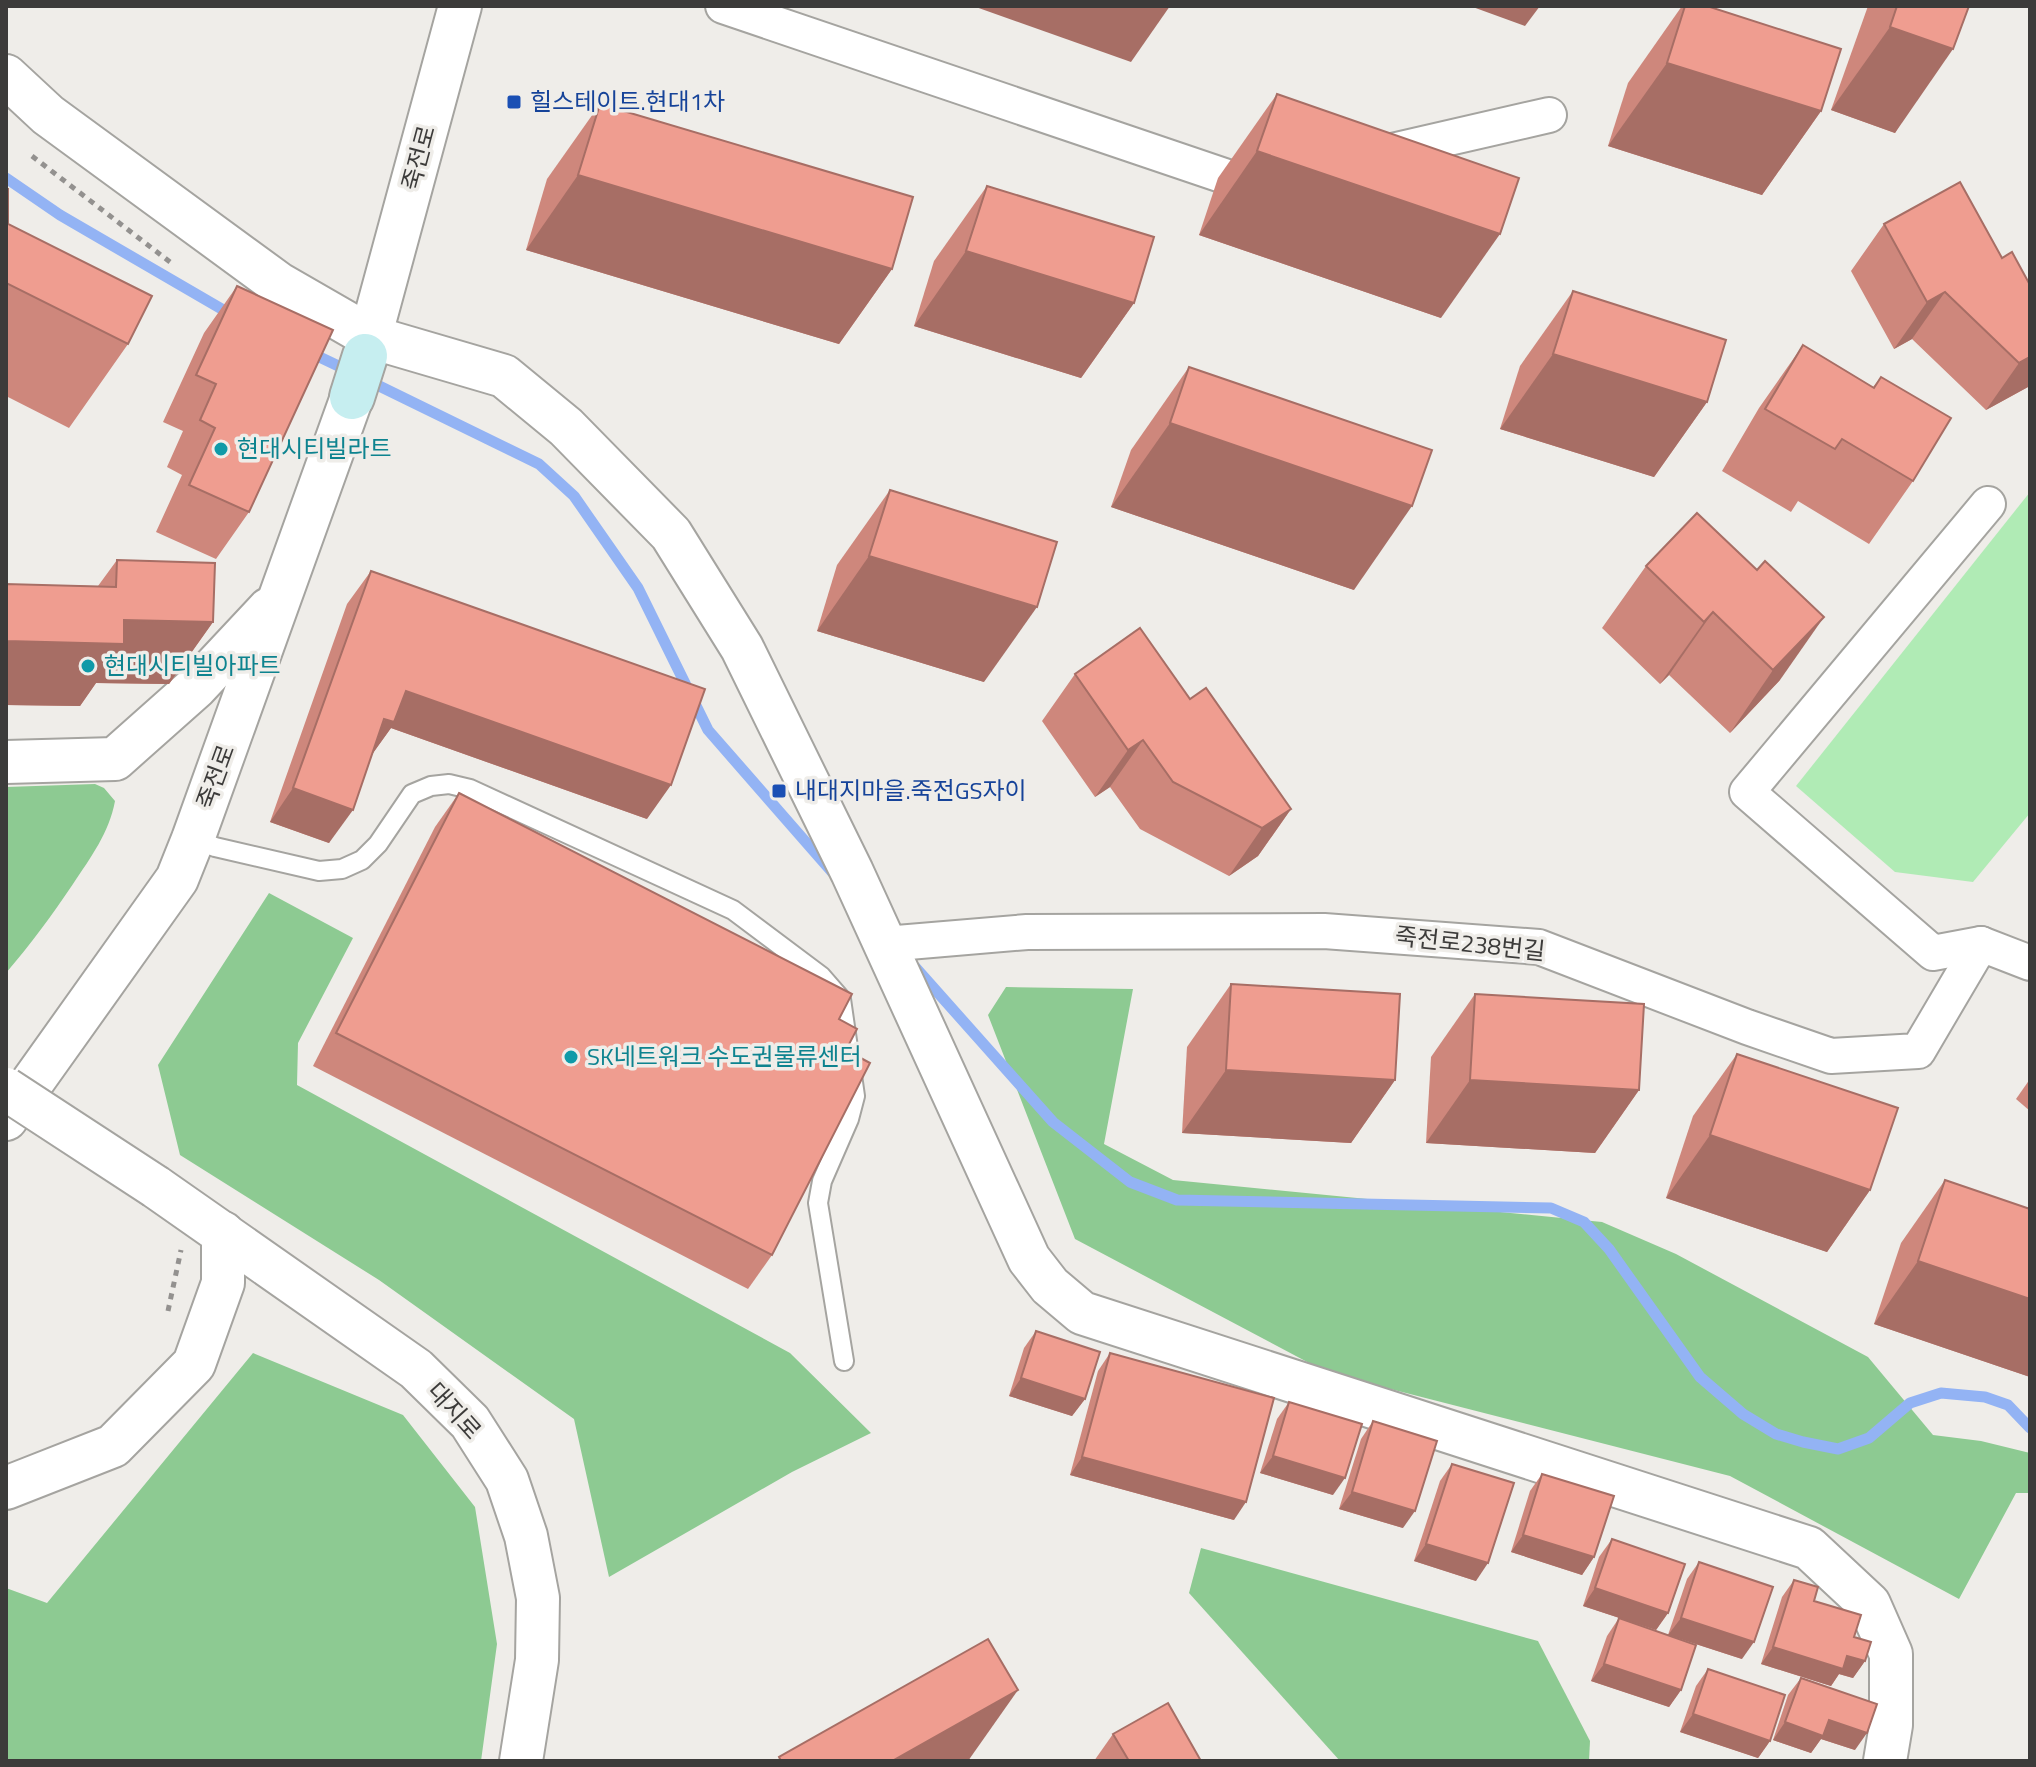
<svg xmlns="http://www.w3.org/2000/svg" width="2036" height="1767" font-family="'Titillium Web','Noto Sans KR',sans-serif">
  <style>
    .green { fill: #b0ebb5 }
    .forest { fill: #8dca92 }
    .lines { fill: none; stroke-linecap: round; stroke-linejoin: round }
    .stream { stroke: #93b3f4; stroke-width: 11 }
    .service-casing { stroke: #a5a4a0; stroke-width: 22 }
    .minor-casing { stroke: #a5a4a0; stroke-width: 38 }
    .tertiary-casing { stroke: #a5a4a0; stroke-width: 46 }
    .secondary-casing { stroke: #a5a4a0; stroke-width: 48 }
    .path { stroke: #93918f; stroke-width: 5; stroke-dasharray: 6 6; stroke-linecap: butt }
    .service { stroke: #fff; stroke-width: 18 }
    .minor { stroke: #fff; stroke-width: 34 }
    .tertiary { stroke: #fff; stroke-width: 42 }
    .secondary { stroke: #c6eef0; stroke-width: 44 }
    .tertiary-bridge-casing { stroke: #a5a4a0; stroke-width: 46; stroke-linecap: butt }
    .tertiary-bridge { stroke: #fff; stroke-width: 42 }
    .wall { fill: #ce877c }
    .shaded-wall { fill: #a76e65 }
    .building { fill: #ef9d90; stroke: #a76e65; stroke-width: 2 }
    .transit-dot { fill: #1a4fb4; stroke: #efede9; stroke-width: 3 }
    .culture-dot { fill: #0f9aa8; stroke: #efede9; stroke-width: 3 }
    .labels { text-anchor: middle; stroke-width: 7; stroke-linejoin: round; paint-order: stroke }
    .transit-label { font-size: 24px; fill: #164399; stroke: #efede9; text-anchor: start }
    .street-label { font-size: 24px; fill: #3c3b3a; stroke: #efede9 }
    .culture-label { font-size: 24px; fill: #0d838f; stroke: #efede9; text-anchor: start }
  </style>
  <rect width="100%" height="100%" fill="#efede9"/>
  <!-- green -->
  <polygon class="green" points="2030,492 2030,813 1973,882 1895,872 1796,786"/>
  <!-- forest -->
  <g class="forest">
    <path d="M95 784 104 788 115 801C109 833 91 857 73 884 52 915 31 944 6 973V787Z"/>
    <polygon points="269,893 353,938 298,1043 297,1085 790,1353 871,1433 792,1472 609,1577 574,1419 379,1280 180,1155 158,1065"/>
    <polygon points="1006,987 1133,989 1104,1144 1173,1180 1602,1222 1676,1254 1868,1357 1933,1435 1981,1441 2030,1453 2030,1493 2016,1493 1959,1599 1730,1476 1328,1373 1075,1239 988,1015"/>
    <polygon points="253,1353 403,1415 475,1507 497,1644 481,1761 6,1761 6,1588 47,1603"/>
    <polygon points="1201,1548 1538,1641 1590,1741 1589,1761 1340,1761 1189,1593"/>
  </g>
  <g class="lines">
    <!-- stream -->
    <g class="stream">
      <polyline points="6,178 60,215 232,315"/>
      <polyline points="309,352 351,372"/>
      <polyline points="367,380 539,464 574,496 638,588 708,730 832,872"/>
      <polyline points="915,967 1053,1122 1130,1182 1177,1200 1551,1208 1584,1222 1609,1249 1700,1377 1743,1414 1776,1434 1803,1442 1838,1449 1869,1438 1910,1403 1941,1393 1985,1397 2008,1405 2030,1428"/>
    </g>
    <defs>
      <polyline id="service" points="193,839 215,847 319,871 342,869 362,860 378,844 412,794 431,786 449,784 470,789 733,910 821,976 841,999 855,1096 849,1119 822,1181 818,1203 844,1361"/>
      <g id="minor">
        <polyline points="723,6 1248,184 1265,180"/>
        <polyline points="1379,154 1549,115"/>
        <polyline points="885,944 1027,932 1324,931 1539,947 1747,1027 1831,1056 1918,1051 1981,944 2030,963"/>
        <polyline points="1981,944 1933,953 1747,792 1988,504"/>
      </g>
      <g id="tertiary">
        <polyline points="6,76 48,115 279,284 371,337 504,376 566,427 671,534 742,648 852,872 1029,1259 1050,1286 1082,1313 1809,1548 1869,1604 1891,1654 1891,1725 1885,1761"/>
        <polyline points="365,356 460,6"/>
        <polyline points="6,762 115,759 196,687 269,609"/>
        <polyline points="6,1119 177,879 193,839 352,397"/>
        <polyline points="156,1187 416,1369 470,1422 507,1480 526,1536 538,1598 537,1660 521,1761"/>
        <polyline points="6,1488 113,1446 194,1364 223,1283 223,1233"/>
      </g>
      <polyline id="secondary" points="352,397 365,356"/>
    </defs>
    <!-- service casing -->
    <use href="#service" class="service-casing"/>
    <!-- minor casing -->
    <use href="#minor" class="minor-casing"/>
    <!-- tertiary casing -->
    <use href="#tertiary" class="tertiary-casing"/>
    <!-- secondary casing -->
    <use href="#secondary" class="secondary-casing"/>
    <!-- path -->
    <g class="path">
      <polyline points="32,156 170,262"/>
      <polyline points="168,1311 181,1250"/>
    </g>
    <!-- service -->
    <use href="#service" class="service"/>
    <!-- minor -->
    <use href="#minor" class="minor"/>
    <!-- tertiary -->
    <use href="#tertiary" class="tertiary"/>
    <!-- secondary -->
    <use href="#secondary" class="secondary"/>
    <defs>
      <polyline id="tertiary-bridge" points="6,1089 156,1187"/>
    </defs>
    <!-- tertiary-bridge casing -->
    <use href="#tertiary-bridge" class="tertiary-bridge-casing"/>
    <!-- tertiary-bridge -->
    <use href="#tertiary-bridge" class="tertiary-bridge"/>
  </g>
  <!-- wall -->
  <g class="wall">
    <polygon points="1682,6 1707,6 1821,111 1762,195 1608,146 1628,83"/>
    <polygon points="1868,6 1969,6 1895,133 1831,110"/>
    <polygon points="1277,94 1441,318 1199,235 1218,178"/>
    <polygon points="600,104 892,269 839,344 526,250 547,179"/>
    <polygon points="987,186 1134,303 1081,378 914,326 934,261"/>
    <polygon points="6,189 8,224 128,344 69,428 6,396"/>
    <polygon points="1884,224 2002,258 2030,285 2030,384 2028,387 1986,410 1912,339 1894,349 1851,271"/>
    <polygon points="237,286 249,512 216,559 156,532 182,475 167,467 183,431 163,422 204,333"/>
    <polygon points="1573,291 1707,402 1654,477 1500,429 1520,366"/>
    <polygon points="1803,345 1873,387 1881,377 1913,481 1869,544 1798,501 1791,512 1722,471 1759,408"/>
    <polygon points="1189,367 1354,590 1111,507 1131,450"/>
    <polygon points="890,490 984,682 817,631 837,565"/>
    <polygon points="1697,513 1780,680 1730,733 1669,675 1660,684 1602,628 1646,566"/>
    <polygon points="117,560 213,622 169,684 96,683 80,706 6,705 6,584 98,586"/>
    <polygon points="371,571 647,819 391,728 372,754 329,843 270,822 347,604"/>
    <polygon points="1075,674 1190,699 1291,809 1258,856 1229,876 1140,829 1110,787 1095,797 1042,721"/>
    <polygon points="459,793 839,1019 846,1050 772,1255 748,1289 313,1066 435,827"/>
    <polygon points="1231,984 1395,1080 1351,1143 1182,1133 1187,1047"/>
    <polygon points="1475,994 1639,1090 1595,1153 1426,1143 1431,1057"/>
    <polygon points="1737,1054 1870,1190 1827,1252 1666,1198 1693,1116"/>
    <polygon points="2030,1079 2030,1111 2016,1099"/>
    <polygon points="1945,1180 2030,1209 2030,1377 1874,1324 1901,1243"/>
    <polygon points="1036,1331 1085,1399 1072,1416 1009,1396 1024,1348"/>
    <polygon points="1110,1353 1234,1520 1070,1475 1098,1371"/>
    <polygon points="1289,1402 1333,1495 1260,1473 1277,1419"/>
    <polygon points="1373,1421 1403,1528 1339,1509 1361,1439"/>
    <polygon points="1452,1464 1476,1581 1414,1561 1440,1481"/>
    <polygon points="1542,1474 1594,1557 1582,1575 1511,1552 1530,1491"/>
    <polygon points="1612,1539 1668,1613 1656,1630 1583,1606 1599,1557"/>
    <polygon points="1699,1562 1742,1659 1668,1635 1687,1579"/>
    <polygon points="1794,1580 1865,1661 1853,1678 1839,1674 1831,1686 1761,1664 1782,1597"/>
    <polygon points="1619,1618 1681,1690 1669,1707 1591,1681 1607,1636"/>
    <polygon points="1708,1669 1770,1741 1758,1758 1680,1732 1696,1686"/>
    <polygon points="1801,1678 1855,1750 1821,1739 1811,1753 1773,1740 1788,1695"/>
    <polygon points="1113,1734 1201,1761 1094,1761"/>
  </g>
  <!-- shaded-wall -->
  <g class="shaded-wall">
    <polygon points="973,6 1170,6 1131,62"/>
    <polygon points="1470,6 1540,6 1525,26"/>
    <polygon points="1890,27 1953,49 1895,133 1831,110"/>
    <polygon points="1667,63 1821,111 1762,195 1608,146"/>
    <polygon points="1257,151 1500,234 1441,318 1199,235"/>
    <polygon points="578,175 892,269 839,344 526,250"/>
    <polygon points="966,251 1134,303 1081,378 914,326"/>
    <polygon points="1945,292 1912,339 1894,349 1927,302"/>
    <polygon points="1553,354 1707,402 1654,477 1500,429"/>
    <polygon points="2030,357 2030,384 2028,387 1986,410 2019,363"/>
    <polygon points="1170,423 1412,506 1354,590 1111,507"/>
    <polygon points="869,556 1037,607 984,682 817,631"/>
    <polygon points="1713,612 1669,675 1660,684 1704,622"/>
    <polygon points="1824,617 1780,680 1730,733 1773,670"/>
    <polygon points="124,620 213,622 169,684 96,683 80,706 6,705 6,641"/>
    <polygon points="406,691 671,785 647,819 391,728 371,756 361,753"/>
    <polygon points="1143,740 1110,787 1095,797 1128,750"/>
    <polygon points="293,788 353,810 329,843 270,822"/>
    <polygon points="1291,809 1258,856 1229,876 1262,828"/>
    <polygon points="1226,1070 1395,1080 1351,1143 1182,1133"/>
    <polygon points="1470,1080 1639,1090 1595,1153 1426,1143"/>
    <polygon points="1710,1135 1870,1190 1827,1252 1666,1198"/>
    <polygon points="1918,1261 2030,1299 2030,1377 1874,1324"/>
    <polygon points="1021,1378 1085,1399 1072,1416 1009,1396"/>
    <polygon points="1273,1456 1345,1478 1333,1495 1260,1473"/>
    <polygon points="1082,1457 1246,1502 1234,1520 1070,1475"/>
    <polygon points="1352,1492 1415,1511 1403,1528 1339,1509"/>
    <polygon points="1523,1535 1594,1557 1582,1575 1511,1552"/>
    <polygon points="1426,1544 1488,1563 1476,1581 1414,1561"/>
    <polygon points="1595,1588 1668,1613 1656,1630 1583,1606"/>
    <polygon points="1681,1618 1754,1642 1742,1659 1668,1635"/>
    <polygon points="1773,1647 1847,1656 1865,1661 1853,1678 1839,1674 1831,1686 1761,1664"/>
    <polygon points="1604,1664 1681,1690 1669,1707 1591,1681"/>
    <polygon points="1018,1690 968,1761 892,1761"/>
    <polygon points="1693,1714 1770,1741 1758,1758 1680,1732"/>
    <polygon points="1829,1720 1867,1733 1855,1750 1821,1739 1811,1753 1773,1740 1785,1722"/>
  </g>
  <!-- building -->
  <g class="building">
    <polygon points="1685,6 1707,6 1841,49 1821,111 1667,63"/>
    <polygon points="1897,6 1969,6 1953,49 1890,27"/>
    <polygon points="1277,94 1519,178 1500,234 1257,151"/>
    <polygon points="600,104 913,197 892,269 578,175"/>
    <polygon points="1960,182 2002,258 2012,252 2030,285 2030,357 2019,363 1945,292 1927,302 1884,224"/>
    <polygon points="987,186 1154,237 1134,303 966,251"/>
    <polygon points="6,189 8,189 8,224 152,296 128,344 6,283"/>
    <polygon points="237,286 333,330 249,512 189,485 215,428 200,420 216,384 196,375"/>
    <polygon points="1573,291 1726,340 1707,402 1553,354"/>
    <polygon points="1803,345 1874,388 1881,377 1951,418 1913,481 1842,439 1835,449 1765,409"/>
    <polygon points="1189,367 1432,450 1412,506 1170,423"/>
    <polygon points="890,490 1057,542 1037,607 869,556"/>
    <polygon points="1697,513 1757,570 1765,561 1824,617 1773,670 1713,612 1704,622 1646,566"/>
    <polygon points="117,560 215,563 213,622 124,620 124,644 6,641 6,584 116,587"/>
    <polygon points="371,571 705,689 671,785 406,691 394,722 384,719 353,810 293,788"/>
    <polygon points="1140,628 1190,699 1206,688 1291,809 1262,828 1173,782 1143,740 1128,750 1075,674"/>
    <polygon points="459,793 852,994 839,1019 857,1029 846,1050 870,1063 772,1255 336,1033"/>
    <polygon points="1231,984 1400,994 1395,1080 1226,1070"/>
    <polygon points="1475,994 1644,1004 1639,1090 1470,1080"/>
    <polygon points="1737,1054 1898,1108 1870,1190 1710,1135"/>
    <polygon points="1945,1180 2030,1209 2030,1299 1918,1261"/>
    <polygon points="1036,1331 1100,1352 1085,1399 1021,1378"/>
    <polygon points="1110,1353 1274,1398 1246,1502 1082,1457"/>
    <polygon points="1289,1402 1362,1424 1345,1478 1273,1456"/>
    <polygon points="1373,1421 1437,1441 1415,1511 1352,1492"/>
    <polygon points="1452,1464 1514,1483 1488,1563 1426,1544"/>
    <polygon points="1542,1474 1614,1496 1594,1557 1523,1535"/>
    <polygon points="1612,1539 1685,1564 1668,1613 1595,1588"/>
    <polygon points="1699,1562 1773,1587 1754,1642 1681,1618"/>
    <polygon points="1794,1580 1818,1587 1814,1601 1861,1615 1854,1637 1871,1642 1865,1661 1847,1656 1843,1669 1773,1647"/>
    <polygon points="1619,1618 1696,1645 1681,1690 1604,1664"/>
    <polygon points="988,1639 1018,1690 892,1761 781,1761 779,1757"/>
    <polygon points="1708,1669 1785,1695 1770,1741 1693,1714"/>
    <polygon points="1801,1678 1877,1704 1867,1733 1829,1720 1823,1736 1785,1722"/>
    <polygon points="1168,1703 1201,1761 1129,1761 1113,1734"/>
  </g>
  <!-- markers -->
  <g class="transit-dot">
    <rect x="506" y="94" width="16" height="16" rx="4"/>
    <rect x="771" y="783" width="16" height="16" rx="4"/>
  </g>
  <g class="culture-dot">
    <circle cx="221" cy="449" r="8"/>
    <circle cx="88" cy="666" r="8"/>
    <circle cx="571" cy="1057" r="8"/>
  </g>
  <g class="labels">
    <!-- transit labels -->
    <g class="transit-label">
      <text x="530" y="110">힐스테이트.현대1차</text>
      <text x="795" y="799">내대지마을.죽전GS자이</text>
    </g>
    <!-- street labels -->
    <g class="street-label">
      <text transform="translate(419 158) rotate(-75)" y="8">죽전로</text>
      <text transform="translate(216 777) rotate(-70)" y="8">죽전로</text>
      <text transform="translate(1470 944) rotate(6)" y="8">죽전로238번길</text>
      <text transform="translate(454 1411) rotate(48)" y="8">대지로</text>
    </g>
    <!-- culture labels -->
    <g class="culture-label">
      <text x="237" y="457">현대시티빌라트</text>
      <text x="104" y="674">현대시티빌아파트</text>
      <text x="587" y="1065">SK네트워크 수도권물류센터</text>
    </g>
  </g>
  <!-- border -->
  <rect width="2036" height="1767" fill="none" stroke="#3c3b3a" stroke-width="16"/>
</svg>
